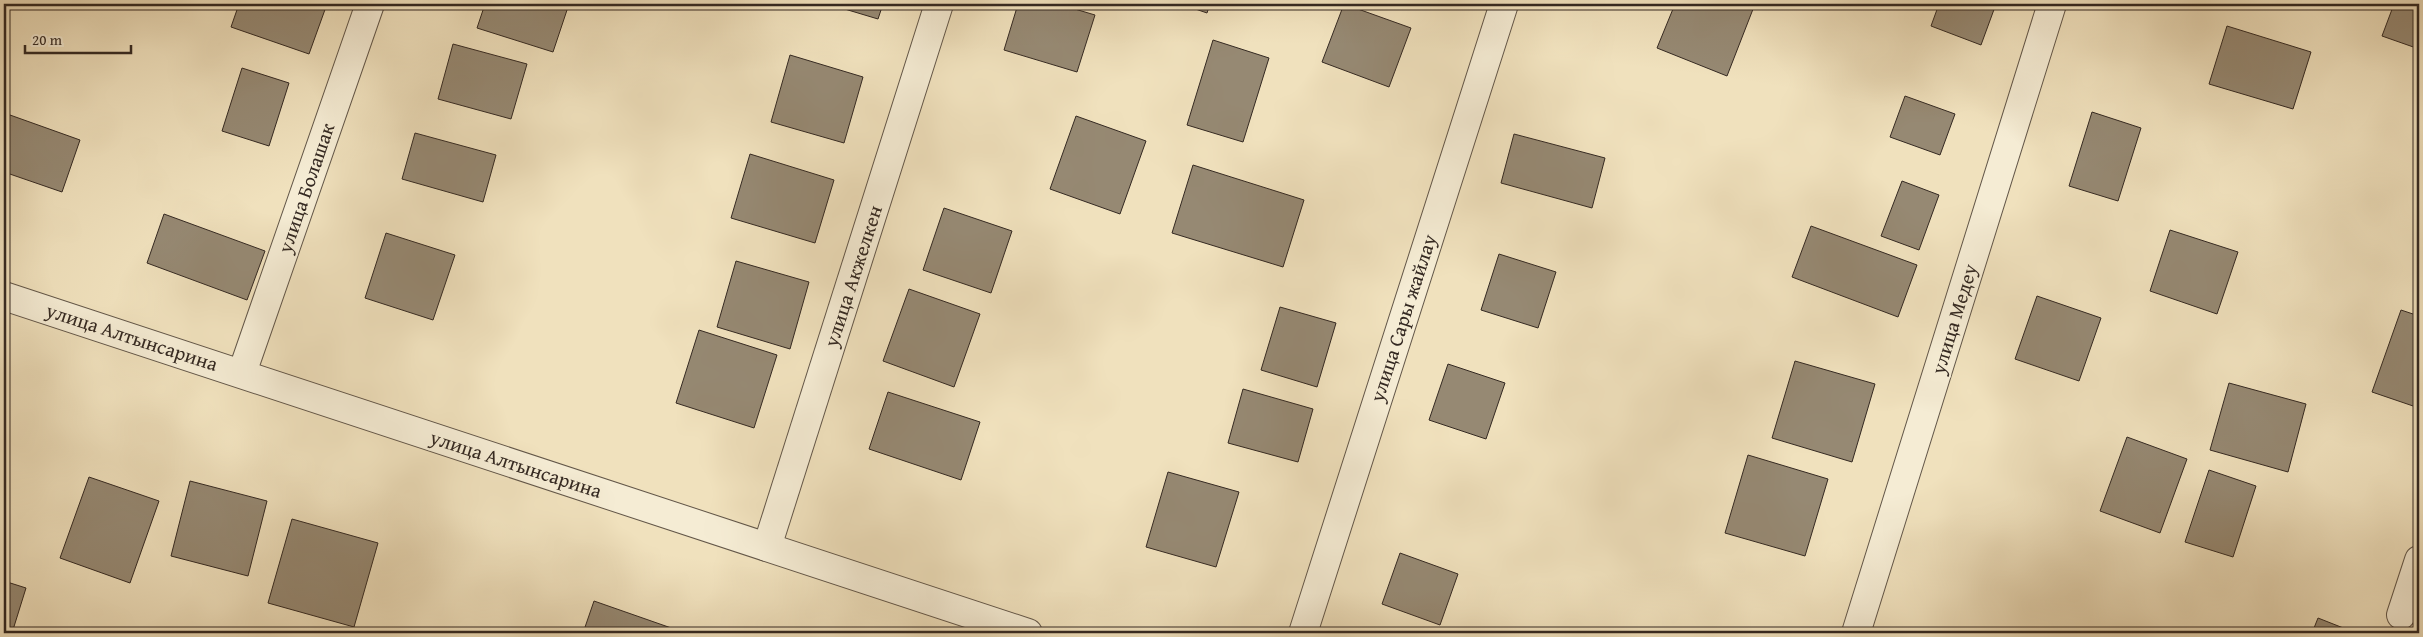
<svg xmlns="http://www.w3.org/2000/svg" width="2423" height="637" font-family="'Gentium Book Plus',serif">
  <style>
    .building { fill: #968973; stroke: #342922 }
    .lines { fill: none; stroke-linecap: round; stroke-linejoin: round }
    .street-casing { stroke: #635749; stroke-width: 30 }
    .street { stroke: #f5ecd4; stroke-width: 28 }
    .labels { text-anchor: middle; stroke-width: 4; stroke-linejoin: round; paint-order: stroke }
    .street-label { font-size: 20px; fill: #342922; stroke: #f5ecd4 }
  </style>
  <rect width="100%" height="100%" fill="#f0e1bd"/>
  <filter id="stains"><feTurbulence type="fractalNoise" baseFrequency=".004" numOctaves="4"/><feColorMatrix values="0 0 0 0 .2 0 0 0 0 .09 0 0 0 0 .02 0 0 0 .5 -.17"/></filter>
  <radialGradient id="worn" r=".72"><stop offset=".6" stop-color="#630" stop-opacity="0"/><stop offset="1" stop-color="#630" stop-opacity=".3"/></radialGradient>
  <!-- building -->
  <g class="building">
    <polygon points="239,4 327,4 309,54 231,27"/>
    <polygon points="485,4 569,4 553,52 477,28"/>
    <polygon points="828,4 883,4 878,19"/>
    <polygon points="1018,4 1058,4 1095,15 1077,72 1004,50"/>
    <polygon points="1181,4 1210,4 1207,13"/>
    <polygon points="1344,4 1411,28 1389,87 1322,62"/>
    <polygon points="1675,4 1755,4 1727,76 1657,48"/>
    <polygon points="1939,4 1996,4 1981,45 1931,26"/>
    <polygon points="2394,4 2419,4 2419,49 2382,36"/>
    <polygon points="2227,26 2311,52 2293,109 2209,84"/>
    <polygon points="1213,40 1269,58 1243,142 1187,125"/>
    <polygon points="453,44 527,64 511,119 438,99"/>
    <polygon points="790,55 863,77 844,143 771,122"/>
    <polygon points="242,68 289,83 269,146 222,131"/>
    <polygon points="1905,96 1955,114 1940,155 1890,137"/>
    <polygon points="2092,112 2141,128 2118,201 2069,186"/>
    <polygon points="10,115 80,140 62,192 4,172 4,134"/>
    <polygon points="1076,116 1146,141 1120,214 1050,189"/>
    <polygon points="415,133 496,155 483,202 402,179"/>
    <polygon points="1514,134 1605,158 1592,208 1501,183"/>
    <polygon points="750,154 834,180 815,243 731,218"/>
    <polygon points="1193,165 1304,200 1283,267 1172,233"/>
    <polygon points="1902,181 1939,195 1919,250 1881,236"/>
    <polygon points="944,208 1012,231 991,293 923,270"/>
    <polygon points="164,214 265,251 247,300 147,263"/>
    <polygon points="1811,226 1917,265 1898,317 1792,277"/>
    <polygon points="2170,230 2238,252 2217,314 2150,291"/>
    <polygon points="386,233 455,255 433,320 365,298"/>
    <polygon points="1499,254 1556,272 1538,328 1481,310"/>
    <polygon points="736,261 809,282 790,349 717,327"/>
    <polygon points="909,289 980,314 954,387 883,361"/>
    <polygon points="2037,296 2101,318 2079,381 2015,359"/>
    <polygon points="1280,307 1336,323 1317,387 1261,370"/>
    <polygon points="2401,310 2419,316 2419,408 2372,392"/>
    <polygon points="699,330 777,355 754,428 676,403"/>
    <polygon points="1795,361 1875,384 1852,462 1772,438"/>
    <polygon points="1448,364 1505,383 1486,439 1429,420"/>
    <polygon points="2229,383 2306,404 2288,472 2210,450"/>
    <polygon points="1243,389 1313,409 1298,462 1228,443"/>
    <polygon points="888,392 980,422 961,480 869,449"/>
    <polygon points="2127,437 2187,459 2160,533 2100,511"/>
    <polygon points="1748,455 1828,479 1805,556 1725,533"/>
    <polygon points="2209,470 2256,486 2233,557 2185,542"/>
    <polygon points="1168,472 1239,492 1216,567 1146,547"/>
    <polygon points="89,477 159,501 130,583 60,558"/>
    <polygon points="190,481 267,501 248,576 171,556"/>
    <polygon points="292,519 378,543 354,627 268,603"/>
    <polygon points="1400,553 1458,574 1440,625 1382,604"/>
    <polygon points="4,581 26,588 12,633 4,633"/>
    <polygon points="594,601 677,630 676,633 583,633"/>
    <polygon points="2318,618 2356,633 2312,633"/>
  </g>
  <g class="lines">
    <defs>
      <g id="street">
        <polyline points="4,296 1028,633"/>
        <polyline points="242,373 370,4"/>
        <polyline points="767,547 939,4"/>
        <polyline points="2401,615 2419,560"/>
        <polyline points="1303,633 1504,4"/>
        <polyline points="1856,633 2052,4"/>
      </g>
    </defs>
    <!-- street casing -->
    <use href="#street" class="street-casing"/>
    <!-- street -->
    <use href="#street" class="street"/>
  </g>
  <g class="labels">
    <!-- street labels -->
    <g class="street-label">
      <text transform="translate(306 188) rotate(-71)" y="7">улица Болашак</text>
      <text transform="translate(853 276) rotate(-72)" y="7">улица Акжелкен</text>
      <text transform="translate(1403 318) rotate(-72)" y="7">улица Сары жайлау</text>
      <text transform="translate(1954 319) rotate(-73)" y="7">улица Медеу</text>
      <text transform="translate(132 337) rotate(18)" y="7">улица Алтынсарина</text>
      <text transform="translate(516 464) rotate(18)" y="7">улица Алтынсарина</text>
    </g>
  </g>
  <!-- margin -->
  <rect width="2423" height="637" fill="none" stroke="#f0e1bd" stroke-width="20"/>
  <rect x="5" y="5" width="2413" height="627" fill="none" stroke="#342922" stroke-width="2.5"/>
  <rect x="10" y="10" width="2403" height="617" fill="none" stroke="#342922"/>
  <!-- scale -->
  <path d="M25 45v8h106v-8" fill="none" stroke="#342922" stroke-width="2.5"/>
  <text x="32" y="45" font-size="15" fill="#342922" stroke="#f5ecd4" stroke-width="4" paint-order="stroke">20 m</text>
  <rect width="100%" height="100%" filter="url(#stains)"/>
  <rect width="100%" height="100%" fill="url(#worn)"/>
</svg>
